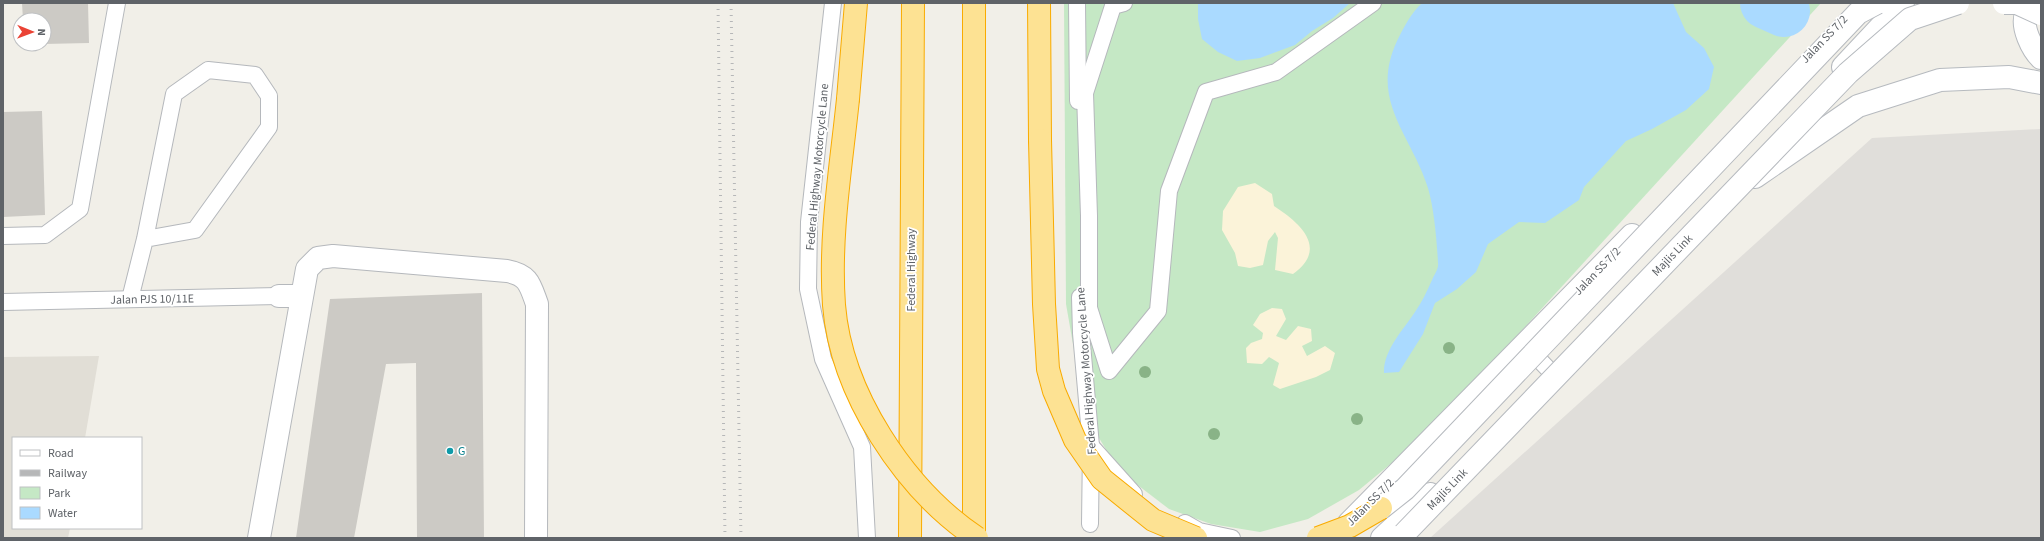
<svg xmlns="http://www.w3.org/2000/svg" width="2044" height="541" font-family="'Source Sans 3',sans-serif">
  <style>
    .industrial { fill: #e0deda }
    .education { fill: #e1ded6 }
    .green { fill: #c5e8c5 }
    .sand { fill: #fbf3d9 }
    .water { fill: #aadaff }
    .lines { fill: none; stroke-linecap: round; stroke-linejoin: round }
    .river { stroke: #aadaff; stroke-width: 52 }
    .building { fill: #cccac5 }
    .lane-casing { stroke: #b5b8bc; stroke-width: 18 }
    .street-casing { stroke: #b5b8bc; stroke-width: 24 }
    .secondary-casing { stroke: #b6babf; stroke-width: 24 }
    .highway-casing { stroke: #f9ab00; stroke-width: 24 }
    .lane { stroke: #fff; stroke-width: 16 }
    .street { stroke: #fff; stroke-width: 22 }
    .secondary { stroke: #fff; stroke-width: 22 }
    .highway { stroke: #fde293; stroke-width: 22 }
    .rail { stroke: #b6b7b8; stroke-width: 3; stroke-dasharray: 1 5; stroke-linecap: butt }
    .secondary-bridge-casing { stroke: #b6babf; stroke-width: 24; stroke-linecap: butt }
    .highway-bridge-casing { stroke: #f9ab00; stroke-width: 24; stroke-linecap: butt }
    .secondary-bridge { stroke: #fff; stroke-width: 22 }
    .highway-bridge { stroke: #fde293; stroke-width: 22 }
    .tree { fill: #89b387 }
    .culture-dot { fill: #0f9aa8; stroke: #fff; stroke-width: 1.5 }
    .labels { text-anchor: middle; stroke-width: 3.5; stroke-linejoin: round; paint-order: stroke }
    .street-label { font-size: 12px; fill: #5f6368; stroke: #fff }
    .culture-label { font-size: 12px; fill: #0d838f; stroke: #fff; text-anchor: start }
  </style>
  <rect width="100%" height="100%" fill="#f1efe8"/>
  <!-- industrial -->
  <polygon class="industrial" points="2041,129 2041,538 1430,538 1872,138"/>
  <!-- education -->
  <polygon class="education" points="99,356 85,438 13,438 13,528 70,528 68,538 3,538 3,357"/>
  <!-- green -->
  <polygon class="green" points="1064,3 1821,3 1427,434 1359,490 1308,519 1260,532 1211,524 1169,509 1118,470 1092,426 1077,367 1066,304"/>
  <!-- sand -->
  <g class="sand">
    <path d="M1255 183 1272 194 1274 206C1300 223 1329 248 1293 274L1275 270 1278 238 1275 232 1268 241 1263 265 1250 268 1238 266 1235 253 1222 230 1223 211 1238 187Z"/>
    <polygon points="1272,308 1282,309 1286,319 1276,336 1286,340 1298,326 1311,329 1312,341 1302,346 1307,356 1325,346 1335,353 1330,370 1316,377 1280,389 1273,385 1279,363 1269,357 1262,364 1247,363 1246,348 1251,343 1262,339 1263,333 1253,325 1260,314"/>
  </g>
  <!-- water -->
  <g class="water">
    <polygon points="1350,3 1333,18 1312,31 1295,45 1260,58 1237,61 1218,52 1202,39 1198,19 1198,3"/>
    <path d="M1422 3H1673L1686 32 1704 48 1714 67 1709 89 1686 110 1652 129 1626 141 1584 187 1579 200 1545 223 1519 222 1488 244 1476 272 1457 289 1435 303 1423 334 1399 372 1384 373C1383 351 1403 330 1415 312 1422 302 1427 291 1432 280 1434 275 1439 269 1438 263 1437 242 1434 208 1428 188 1411 134 1369 101 1397 41 1404 27 1411 13 1422 3Z"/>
  </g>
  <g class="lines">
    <!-- river -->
    <polyline class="river" points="1766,3 1784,11"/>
  </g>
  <!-- building -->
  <g class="building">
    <polygon points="22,3 88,3 89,43 44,44 44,20 23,20"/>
    <polygon points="42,111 45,215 3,217 3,112"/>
    <polygon points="482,293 484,538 417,538 416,363 386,364 354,538 296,538 330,299"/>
  </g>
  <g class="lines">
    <defs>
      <g id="lane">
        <polyline points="833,3 809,222 808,289 823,359 862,447 867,538"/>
        <polyline points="1077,3 1078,101"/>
        <polyline points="1124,3 1113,6 1085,93 1089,216 1089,308 1109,371 1158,311 1169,191 1206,92 1276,72 1373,3"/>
        <polyline points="3,236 45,235 80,209 117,3"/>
        <polyline points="1080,297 1081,333 1091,446 1090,524"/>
        <polyline points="130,299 145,239 174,94 208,70 255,75 269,96 269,127 195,230 145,239"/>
        <polyline points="3,302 279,296"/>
        <polyline points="1526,346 1552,373"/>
        <polyline points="1091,446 1134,494"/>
        <polyline points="1185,523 1199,531 1232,538"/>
      </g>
      <g id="street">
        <polyline points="279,296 301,296"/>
        <path d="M259 538 307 269 318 258 333 256 507 271C529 275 530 285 537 304L536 538"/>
      </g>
      <g id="secondary">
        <path d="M2033 3C2031 6 2027 10 2026 14 2021 27 2032 49 2041 58"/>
        <polyline points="1843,67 1903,3"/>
        <polyline points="1755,177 1858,106 1940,80 2009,77 2041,83"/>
        <polyline points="1349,523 1632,235"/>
        <polyline points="1382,538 1430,494"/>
      </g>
      <g id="highway">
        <polyline points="1039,3 1040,140"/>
        <polyline points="848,99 856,3"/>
        <polyline points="910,538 913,3"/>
        <polyline points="974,538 974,3"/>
      </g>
    </defs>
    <!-- lane casing -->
    <use href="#lane" class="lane-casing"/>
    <!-- street casing -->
    <use href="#street" class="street-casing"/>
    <!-- secondary casing -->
    <use href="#secondary" class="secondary-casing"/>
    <!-- highway casing -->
    <use href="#highway" class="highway-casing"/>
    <!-- lane -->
    <use href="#lane" class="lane"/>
    <!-- street -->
    <use href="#street" class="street"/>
    <!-- secondary -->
    <use href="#secondary" class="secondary"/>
    <!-- highway -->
    <use href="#highway" class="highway"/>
    <!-- rail -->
    <g class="rail">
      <polyline points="718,3 725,538"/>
      <polyline points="731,3 741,538"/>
    </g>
    <defs>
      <g id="secondary-bridge">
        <polyline points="2004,3 2017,3 2041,14"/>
        <polyline points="1381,508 1405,489 1858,13 1877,3"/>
        <polyline points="1404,534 1848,73 1910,19 1958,3"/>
      </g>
      <g id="highway-bridge">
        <path d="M848 99C841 167 829 237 834 305 841 393 904 489 977 538"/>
        <polyline points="1040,140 1044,304 1048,369 1054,391 1075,440 1102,479 1153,520 1196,538"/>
        <polyline points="1318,538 1350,526 1381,508"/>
      </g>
    </defs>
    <!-- secondary-bridge casing -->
    <use href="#secondary-bridge" class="secondary-bridge-casing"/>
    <!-- highway-bridge casing -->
    <use href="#highway-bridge" class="highway-bridge-casing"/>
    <!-- secondary-bridge -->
    <use href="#secondary-bridge" class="secondary-bridge"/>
    <!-- highway-bridge -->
    <use href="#highway-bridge" class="highway-bridge"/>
  </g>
  <!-- trees -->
  <g class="tree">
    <circle cx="1449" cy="348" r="6"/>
    <circle cx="1145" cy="372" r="6"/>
    <circle cx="1357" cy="419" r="6"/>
    <circle cx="1214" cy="434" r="6"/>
  </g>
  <!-- markers -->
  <circle class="culture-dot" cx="450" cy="451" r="4"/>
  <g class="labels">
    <!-- street labels -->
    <g class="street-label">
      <text transform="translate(1824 39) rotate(-46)" y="4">Jalan SS 7/2</text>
      <text transform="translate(817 167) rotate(-85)" y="4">Federal Highway Motorcycle Lane</text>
      <text transform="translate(1672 255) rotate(-46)" y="4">Majlis Link</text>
      <text transform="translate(911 270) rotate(-90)" y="4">Federal Highway</text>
      <text transform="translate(1597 271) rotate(-46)" y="4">Jalan SS 7/2</text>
      <text transform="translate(152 299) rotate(-1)" y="4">Jalan PJS 10/11E</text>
      <text transform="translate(1086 371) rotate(-94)" y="4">Federal Highway Motorcycle Lane</text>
      <text transform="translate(1447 489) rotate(-46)" y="4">Majlis Link</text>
      <text transform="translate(1370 502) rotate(-45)" y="4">Jalan SS 7/2</text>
    </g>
    <!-- culture labels -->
    <g class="culture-label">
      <text x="458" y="455">G</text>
    </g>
  </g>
  <!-- border -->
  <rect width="2044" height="541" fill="none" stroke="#5f6368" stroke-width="8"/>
  <!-- legend -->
  <rect x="12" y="437" width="130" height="92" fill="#ffffff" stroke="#bfc1c3"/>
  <rect x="20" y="450" width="20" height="6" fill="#ffffff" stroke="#bfc1c3"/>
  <text x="48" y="457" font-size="12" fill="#5f6368">Road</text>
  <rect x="20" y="470" width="20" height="6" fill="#b6b7b8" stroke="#bfc1c3"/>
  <text x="48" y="477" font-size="12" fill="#5f6368">Railway</text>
  <rect x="20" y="487" width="20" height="12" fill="#c5e8c5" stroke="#bfc1c3"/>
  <text x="48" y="497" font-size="12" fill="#5f6368">Park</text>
  <rect x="20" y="507" width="20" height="12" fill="#aadaff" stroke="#bfc1c3"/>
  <text x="48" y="517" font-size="12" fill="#5f6368">Water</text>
  <!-- north arrow -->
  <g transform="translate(32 32) rotate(91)"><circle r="19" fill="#ffffff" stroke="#bfc1c3"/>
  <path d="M0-3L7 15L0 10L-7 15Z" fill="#ea4335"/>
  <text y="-6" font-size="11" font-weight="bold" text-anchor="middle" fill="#5f6368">N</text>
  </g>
</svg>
